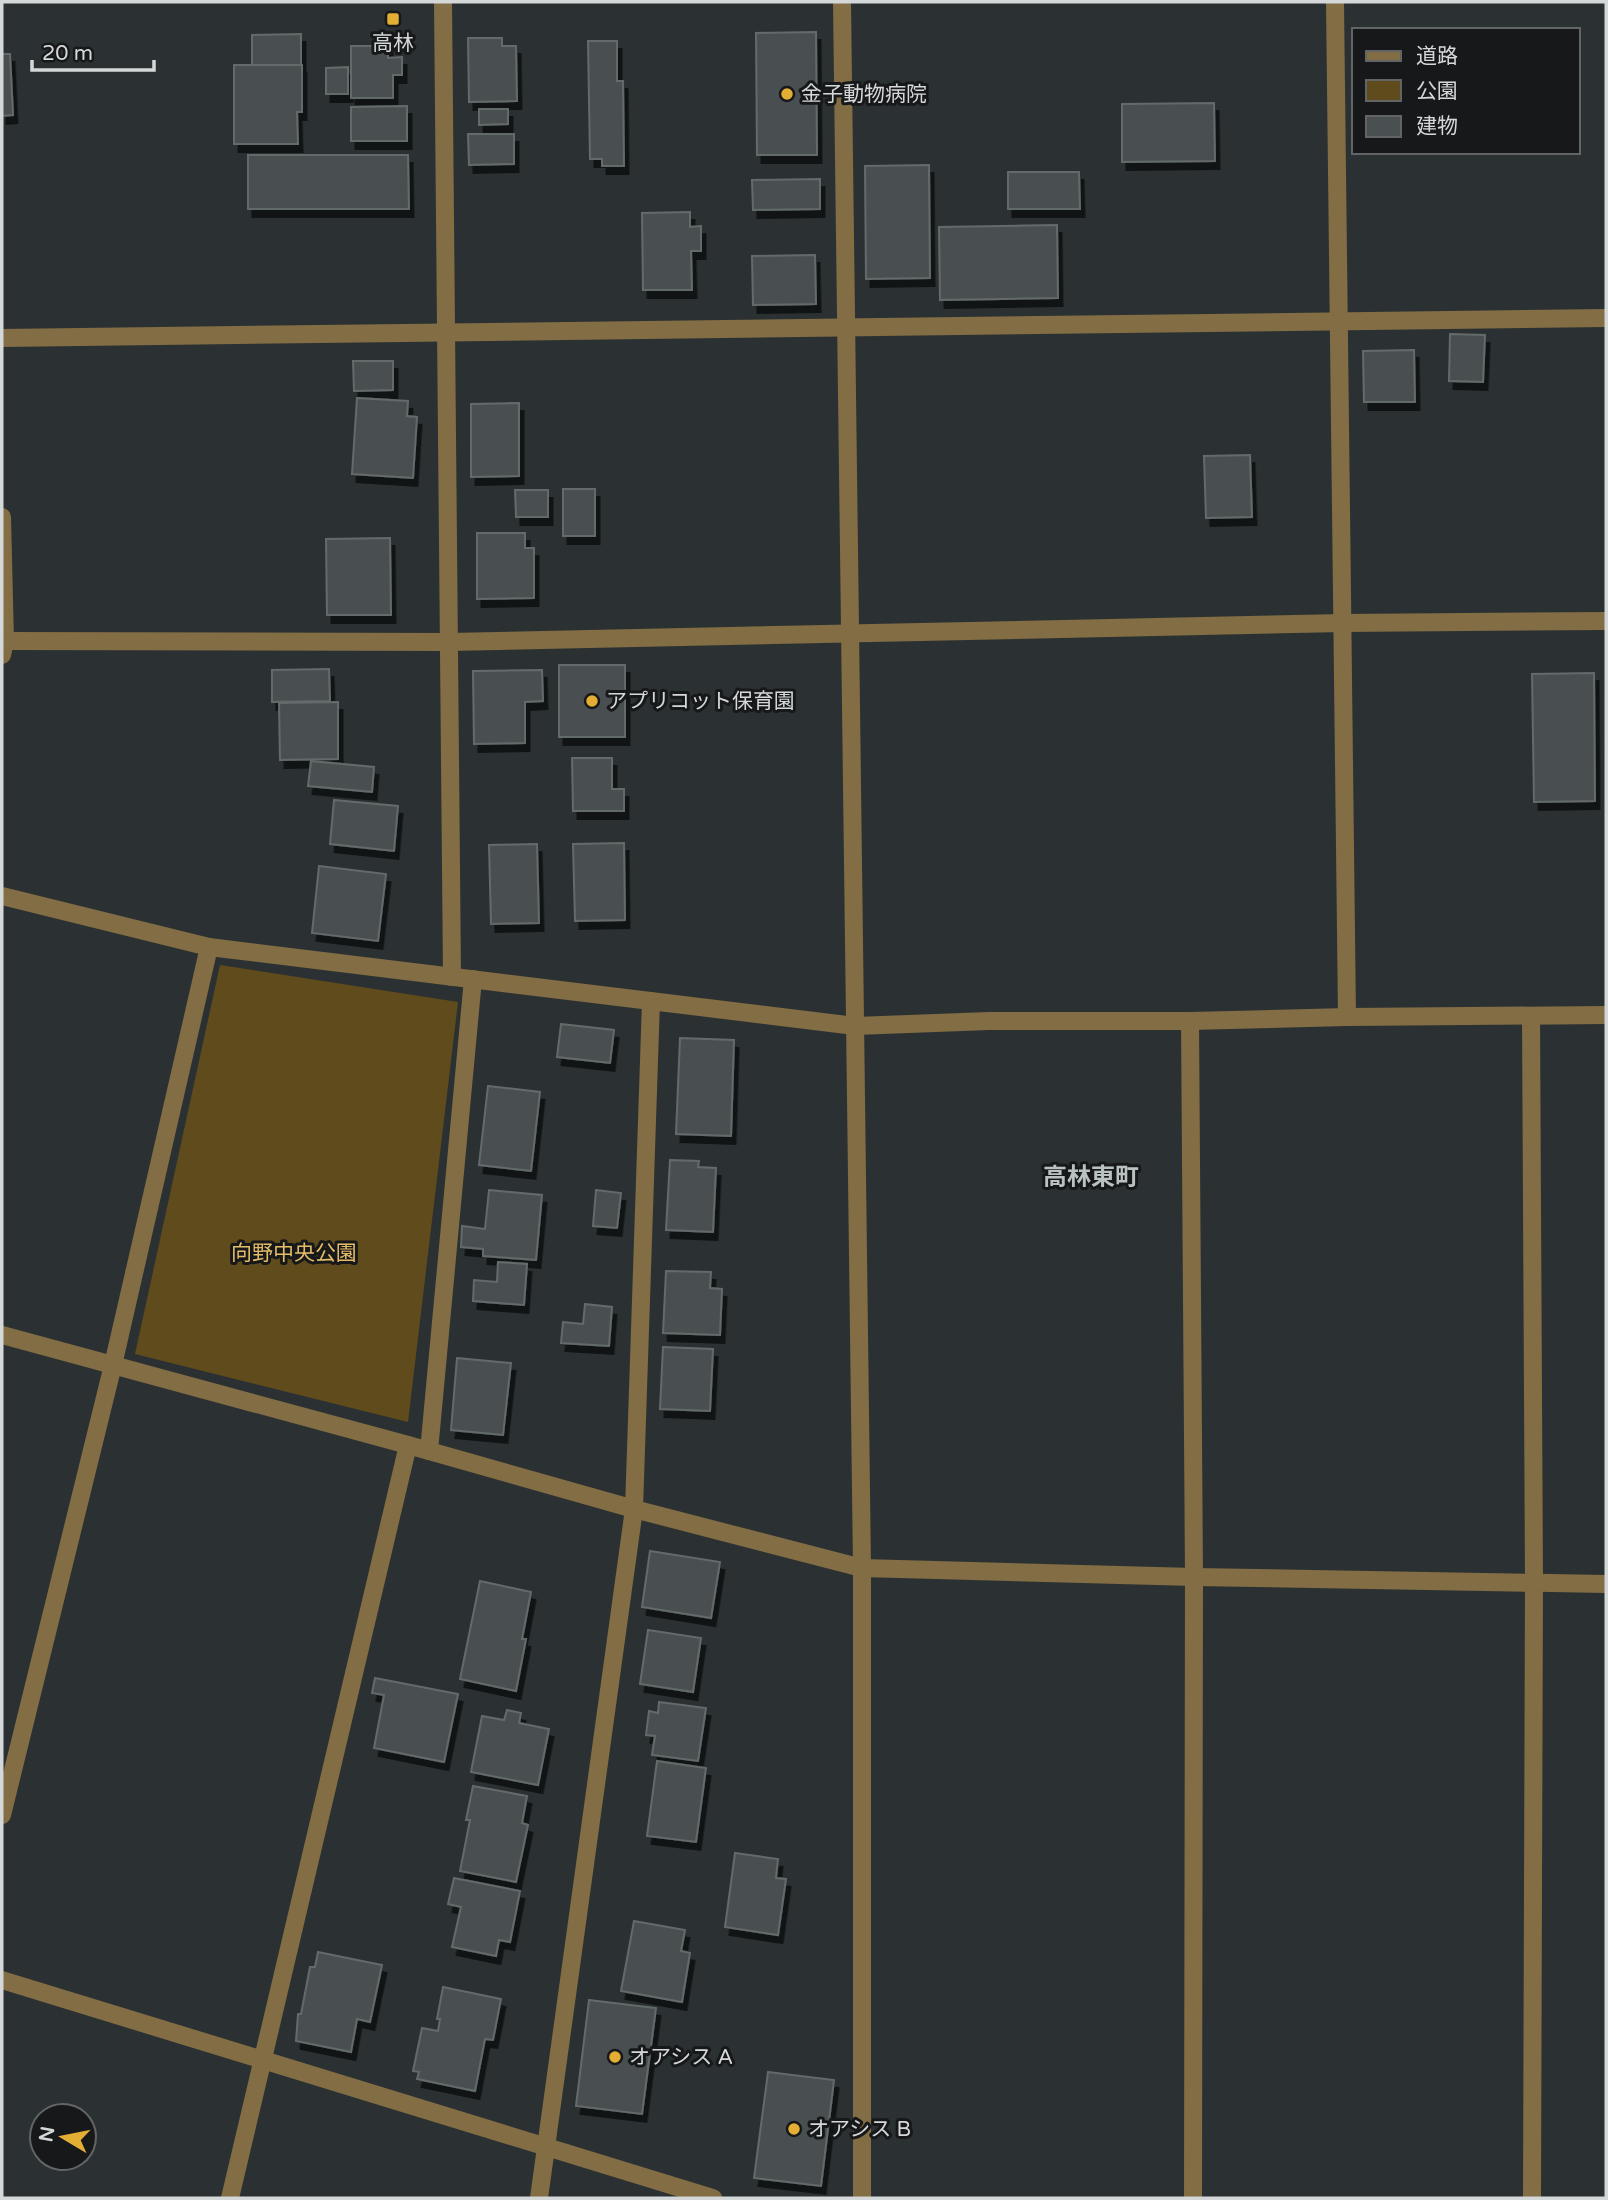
<svg xmlns="http://www.w3.org/2000/svg" width="1608" height="2200" font-family="'Varela Round','Noto Sans JP',sans-serif">
  <style>
    .green { fill: #604b1c }
    .building { fill: #4a5051; stroke: #646a6b; stroke-width: 2; filter: url(#shadow) }
    .lines { fill: none; stroke-linecap: round; stroke-linejoin: round }
    .minor { stroke: #826d44; stroke-width: 18 }
    .poi-dot { fill: #e3ae34; stroke: #161819; stroke-width: 2.5 }
    .labels { text-anchor: middle; stroke-width: 6; stroke-linejoin: round; paint-order: stroke }
    .poi-label { font-size: 21px; fill: #d5d8d9; stroke: #161819; text-anchor: start }
    .park-label { font-size: 21px; fill: #e4bc68; stroke: #161819 }
    .quarter-label { font-size: 24px; font-weight: bold; fill: #bac1c2; stroke: #161819 }
  </style>
  <defs>
    <filter id="shadow"><feDropShadow dx="4.5" dy="8" stdDeviation="0" flood-color="#0009"/></filter>
  </defs>
  <rect width="100%" height="100%" fill="#2b3132"/>
  <!-- green -->
  <polygon class="green" points="220,965 458,1002 408,1422 135,1354"/>
  <!-- building -->
  <g class="building">
    <polygon points="816,32 817,155 757,155 756,33"/>
    <polygon points="301,34 301,65 252,66 252,35"/>
    <polygon points="468,38 502,38 502,46 516,46 517,101 469,102"/>
    <polygon points="588,41 617,41 617,81 623,81 624,166 602,166 602,159 590,159"/>
    <polygon points="351,46 388,46 388,58 402,57 402,75 393,75 393,98 351,98"/>
    <polygon points="2,54 10,54 13,115 2,116"/>
    <polygon points="234,65 302,65 302,112 297,112 298,144 234,144"/>
    <polygon points="348,67 348,94 326,94 326,68"/>
    <polygon points="1214,103 1215,161 1122,162 1122,104"/>
    <polygon points="407,106 407,141 351,141 351,107"/>
    <polygon points="479,109 508,109 508,124 479,125"/>
    <polygon points="468,134 514,134 514,164 469,165"/>
    <polygon points="248,155 408,155 409,209 248,209"/>
    <polygon points="929,165 930,278 866,279 865,166"/>
    <polygon points="1008,172 1079,172 1080,209 1008,209"/>
    <polygon points="820,179 820,209 753,210 752,180"/>
    <polygon points="690,212 690,227 701,226 701,251 691,251 692,290 643,290 642,213"/>
    <polygon points="1057,225 1058,298 940,300 939,227"/>
    <polygon points="815,255 816,304 753,305 752,256"/>
    <polygon points="1450,334 1485,335 1483,382 1449,381"/>
    <polygon points="1414,350 1415,402 1364,402 1363,351"/>
    <polygon points="353,361 393,361 393,390 354,391"/>
    <polygon points="357,398 408,401 407,416 417,417 413,478 352,474"/>
    <polygon points="519,403 519,476 471,477 471,404"/>
    <polygon points="1250,455 1252,517 1206,518 1204,456"/>
    <rect x="563" y="489" width="32" height="47"/>
    <polygon points="515,490 548,490 548,517 516,517"/>
    <polygon points="477,533 525,533 525,548 534,548 534,598 477,599"/>
    <polygon points="390,538 391,615 327,615 326,539"/>
    <rect x="559" y="665" width="66" height="72"/>
    <polygon points="329,669 330,701 272,702 272,670"/>
    <polygon points="542,670 543,701 525,702 525,743 474,744 473,671"/>
    <polygon points="1594,673 1595,801 1534,802 1532,674"/>
    <polygon points="338,702 338,759 280,760 279,703"/>
    <polygon points="572,758 612,758 612,789 624,789 624,811 573,811"/>
    <polygon points="311,761 374,767 372,792 308,786"/>
    <polygon points="334,800 398,806 394,851 330,844"/>
    <polygon points="624,843 625,920 575,921 573,844"/>
    <polygon points="537,844 539,923 491,924 489,845"/>
    <polygon points="319,866 386,874 378,941 312,933"/>
    <polygon points="561,1024 614,1030 610,1063 557,1057"/>
    <polygon points="680,1038 734,1040 731,1136 676,1134"/>
    <polygon points="488,1086 540,1092 531,1171 479,1165"/>
    <polygon points="670,1160 699,1161 698,1167 716,1168 713,1232 666,1230"/>
    <polygon points="489,1190 542,1195 536,1260 483,1256 483,1249 461,1247 462,1226 485,1229"/>
    <polygon points="596,1190 621,1193 617,1228 593,1226"/>
    <polygon points="498,1262 527,1264 524,1305 473,1301 474,1280 497,1282"/>
    <polygon points="666,1271 711,1272 710,1288 722,1289 720,1335 663,1333"/>
    <polygon points="585,1304 612,1307 609,1346 561,1343 563,1322 583,1324"/>
    <polygon points="663,1347 713,1349 710,1411 660,1409"/>
    <polygon points="457,1358 511,1363 503,1435 451,1430"/>
    <polygon points="650,1551 720,1562 711,1618 642,1607"/>
    <polygon points="480,1581 531,1592 522,1639 526,1639 516,1691 460,1679"/>
    <polygon points="648,1630 701,1638 693,1692 640,1684"/>
    <polygon points="375,1678 458,1694 444,1762 374,1748 384,1695 372,1693"/>
    <polygon points="659,1702 706,1708 698,1761 652,1755 655,1736 646,1735 649,1711 658,1713"/>
    <polygon points="507,1710 521,1713 519,1723 549,1729 538,1785 471,1772 482,1716 504,1720"/>
    <polygon points="657,1761 706,1768 696,1842 647,1836"/>
    <polygon points="473,1786 527,1796 522,1823 528,1825 516,1882 460,1871 470,1820 466,1820"/>
    <polygon points="735,1853 778,1859 776,1878 786,1879 778,1935 725,1927"/>
    <polygon points="454,1878 520,1891 510,1942 499,1940 496,1956 452,1947 461,1907 448,1904"/>
    <polygon points="634,1921 685,1930 681,1951 690,1953 682,2002 621,1991"/>
    <polygon points="318,1952 382,1965 370,2022 357,2019 351,2052 296,2041 298,2014 301,2014 310,1967 315,1967"/>
    <polygon points="443,1987 501,1999 493,2040 485,2039 475,2091 417,2079 419,2072 413,2071 422,2028 438,2031 440,2019 437,2019"/>
    <polygon points="589,2000 656,2008 642,2114 576,2106"/>
    <polygon points="768,2072 834,2080 821,2186 754,2178"/>
  </g>
  <g class="lines">
    <!-- minor -->
    <g class="minor">
      <polyline points="443,2 452,977"/>
      <polyline points="842,2 862,1568 862,2198"/>
      <polyline points="1335,2 1347,1017"/>
      <polyline points="2,338 1606,318"/>
      <polyline points="2,517 5,641 2,655"/>
      <polyline points="5,641 449,642 1343,623 1606,621"/>
      <polyline points="2,896 209,947 855,1026 989,1021 1190,1021 1347,1017 1606,1015"/>
      <polyline points="1531,1016 1534,1582 1532,2198"/>
      <polyline points="1190,1021 1194,1577 1193,2198"/>
      <polyline points="2,1335 408,1445 634,1509 862,1568 1194,1577 1606,1584"/>
      <polyline points="429,1451 473,979"/>
      <polyline points="2,1815 113,1365 209,947"/>
      <polyline points="2,1980 713,2198"/>
      <polyline points="230,2198 408,1445"/>
      <polyline points="539,2198 634,1509 651,1001"/>
    </g>
  </g>
  <!-- markers -->
  <g class="poi-dot">
    <rect x="386" y="12" width="14" height="14" rx="3.5"/>
    <circle cx="787" cy="94" r="7"/>
    <circle cx="592" cy="701" r="7"/>
    <circle cx="615" cy="2057" r="7"/>
    <circle cx="794" cy="2129" r="7"/>
  </g>
  <g class="labels">
    <!-- poi labels -->
    <g class="poi-label">
      <text x="393" y="50" text-anchor="middle">高林</text>
      <text x="801" y="101">金子動物病院</text>
      <text x="606" y="708">アプリコット保育園</text>
      <text x="629" y="2064">オアシス A</text>
      <text x="808" y="2136">オアシス B</text>
    </g>
    <!-- park labels -->
    <g class="park-label">
      <text x="294" y="1260">向野中央公園</text>
    </g>
    <!-- quarter labels -->
    <g class="quarter-label">
      <text x="1091" y="1185">高林東町</text>
    </g>
  </g>
  <!-- border -->
  <rect width="1608" height="2200" fill="none" stroke="#d5d8d9" stroke-width="7"/>
  <!-- legend -->
  <rect x="1352" y="28" width="228" height="126" fill="#161819" stroke="#626566" stroke-width="2"/>
  <rect x="1366" y="51" width="35" height="10" fill="#826d44" stroke="#626566" stroke-width="2"/>
  <text x="1416" y="63" font-size="21" fill="#d5d8d9">道路</text>
  <rect x="1366" y="80" width="35" height="21" fill="#604b1c" stroke="#626566" stroke-width="2"/>
  <text x="1416" y="98" font-size="21" fill="#d5d8d9">公園</text>
  <rect x="1366" y="116" width="35" height="21" fill="#4a5051" stroke="#626566" stroke-width="2"/>
  <text x="1416" y="133" font-size="21" fill="#d5d8d9">建物</text>
  <!-- north arrow -->
  <g transform="translate(63 2137) rotate(280)"><circle r="33" fill="#161819" stroke="#626566" stroke-width="2"/>
  <path d="M0-5L12 26L0 18L-12 26Z" fill="#e3ae34"/>
  <text y="-10" font-size="19" font-weight="bold" text-anchor="middle" fill="#d5d8d9">N</text>
  </g>
  <!-- scale -->
  <path d="M32 60v10h122v-10" fill="none" stroke="#d5d8d9" stroke-width="3.5"/>
  <text x="42" y="60" font-size="21" fill="#d5d8d9" stroke="#161819" stroke-width="5" paint-order="stroke">20 m</text>
</svg>
